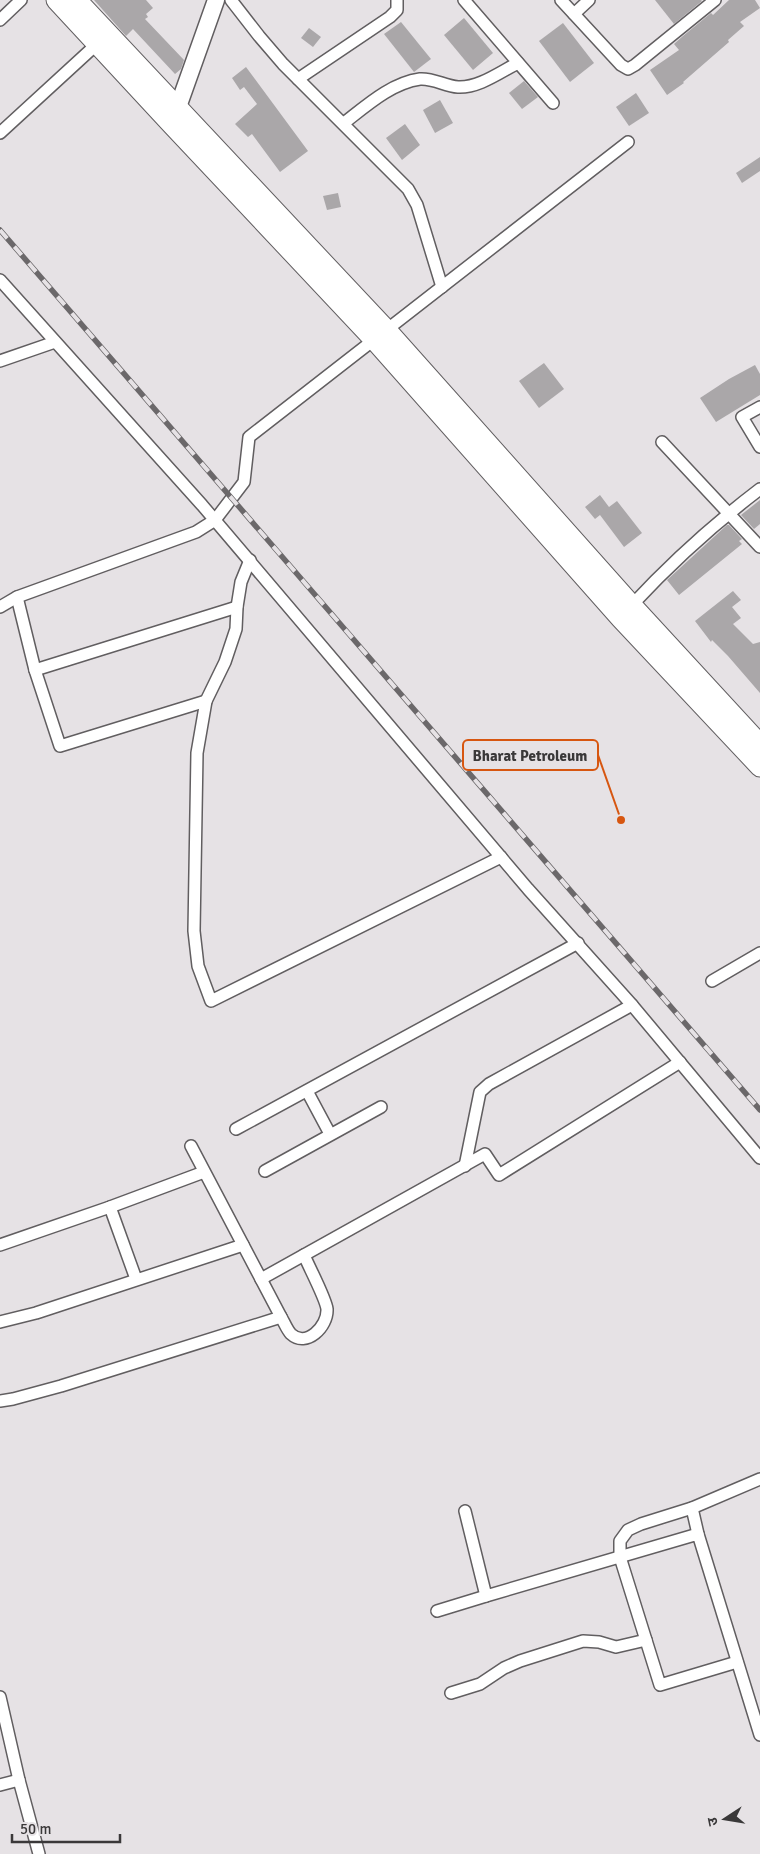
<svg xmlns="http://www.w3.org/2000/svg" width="760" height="1854" font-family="Signika,'Noto Sans Devanagari',sans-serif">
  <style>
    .building { fill: #aaa7a9 }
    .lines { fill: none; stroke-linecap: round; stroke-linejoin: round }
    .street-casing { stroke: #615e60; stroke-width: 14 }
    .secondary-casing { stroke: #615e60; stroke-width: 19 }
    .primary-casing { stroke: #615e60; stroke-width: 21 }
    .street { stroke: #fff; stroke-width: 11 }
    .secondary { stroke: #fff; stroke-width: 16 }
    .primary { stroke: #fff; stroke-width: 19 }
    .rail-casing { stroke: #6b686a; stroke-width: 5.5 }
    .rail { stroke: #e6e2e5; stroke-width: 4; stroke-dasharray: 11; stroke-linecap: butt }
    .leader { fill: none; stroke: #d75610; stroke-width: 2 }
    .callout-dot { fill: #d75610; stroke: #e6e2e5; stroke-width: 2 }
    .callout { fill: #e6e2e5; stroke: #d75610; stroke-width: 2 }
    .callout-label { font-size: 15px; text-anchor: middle; font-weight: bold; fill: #3a3839 }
  </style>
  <rect width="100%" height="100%" fill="#e6e2e5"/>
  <!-- building -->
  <g class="building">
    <polygon points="94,0 146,0 153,8 146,14 148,17 145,19 184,60 181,69 175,74 133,29 126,36"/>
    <polygon points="655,0 701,0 702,1 674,24"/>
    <polygon points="729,0 755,0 760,8 740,22 744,26 728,40 729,42 683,82 684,83 667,95 650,70 679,50 674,44 683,36 711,13 713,15"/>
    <polygon points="464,18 493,53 473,70 444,35"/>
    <polygon points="401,22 431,59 414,72 384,34"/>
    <polygon points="563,23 594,63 570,82 539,41"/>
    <polygon points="309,28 321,37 313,47 301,38"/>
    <polygon points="246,67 308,151 280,172 252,134 248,137 235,124 257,104 244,87 240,90 232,78"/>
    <polygon points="524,81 538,97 522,109 509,93"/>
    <polygon points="636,93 649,113 629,126 616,107"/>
    <polygon points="440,100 453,123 435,133 423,110"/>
    <polygon points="405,124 420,145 402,160 386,138"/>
    <polygon points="760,157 760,171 742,183 736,173"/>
    <polygon points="338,193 341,207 327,210 323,196"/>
    <polygon points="544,363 564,389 539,408 519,381"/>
    <polygon points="755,365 760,374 760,395 716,422 700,398 729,379"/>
    <polygon points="600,495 609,507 617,501 642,533 624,547 600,515 595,519 585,507"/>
    <polygon points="760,500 760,524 754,529 741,515"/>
    <polygon points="727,525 729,525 742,539 739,541 742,544 679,595 667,580"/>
    <polygon points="733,591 741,600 732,607 741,618 733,624 753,644 760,642 760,693 728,656 712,640 711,642 695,621"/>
  </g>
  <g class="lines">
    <defs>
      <g id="street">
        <polyline points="231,0 259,36 283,64 408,189 417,205 442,287"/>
        <polyline points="464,0 553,103"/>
        <polyline points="561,0 621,65 628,69 635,65 715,0"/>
        <polyline points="574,14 589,0"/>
        <polyline points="0,20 21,0"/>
        <polyline points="298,79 390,17 397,10 397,0"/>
        <path d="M344 123C366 106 391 83 420 79 433 78 445 86 458 87 479 88 500 72 518 63"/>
        <polyline points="0,133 97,44"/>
        <polyline points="0,280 202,505 528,889 632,1005 760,1158"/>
        <polyline points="0,361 55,342"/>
        <polyline points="760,407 742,417 760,447"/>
        <polyline points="662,442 760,547"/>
        <polyline points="250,560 241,582 237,607 236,629 225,662 206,701 197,753 194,931 198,966 211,1001 501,857"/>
        <polyline points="17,597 35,670 60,746 206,701"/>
        <path d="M632 605C671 563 714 524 760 489"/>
        <polyline points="0,607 17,597 196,532 215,520 244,482 249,437 628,142"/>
        <polyline points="35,670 237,607"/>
        <polyline points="712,981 760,953"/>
        <polyline points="307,1091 330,1134"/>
        <polyline points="236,1129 578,943"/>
        <path d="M191 1146 281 1317C284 1322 287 1330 291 1334 306 1348 328 1327 327 1309 326 1299 309 1267 304 1255"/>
        <polyline points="465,1166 480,1092 489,1084 632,1005"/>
        <polyline points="265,1171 381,1107"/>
        <polyline points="110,1207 136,1279"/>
        <polyline points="0,1245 110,1207 204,1172"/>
        <polyline points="261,1279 485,1154 499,1175 680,1062"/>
        <polyline points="0,1322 36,1313 243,1245"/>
        <polyline points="0,1401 13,1399 61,1386 281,1317"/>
        <polyline points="692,1508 698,1534"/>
        <polyline points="465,1511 486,1596 698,1534 760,1735"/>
        <polyline points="437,1611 486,1596"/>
        <polyline points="737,1662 660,1685 620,1557 620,1541 628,1530 641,1524 692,1508 760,1479"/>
        <polyline points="451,1693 480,1684 504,1668 520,1661 583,1641 599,1642 616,1647 646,1640"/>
        <polyline points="0,1697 19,1780 39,1854"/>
        <polyline points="0,1785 19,1780"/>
      </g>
      <polyline id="secondary" points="173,117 178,107 216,0"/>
      <g id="primary">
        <polyline points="56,0 170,123 374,340 620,618 760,767"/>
        <polyline points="77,0 387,330 632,605 760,744"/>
      </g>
    </defs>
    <!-- street casing -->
    <use href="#street" class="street-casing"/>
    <!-- secondary casing -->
    <use href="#secondary" class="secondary-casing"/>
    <!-- primary casing -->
    <use href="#primary" class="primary-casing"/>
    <!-- street -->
    <use href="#street" class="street"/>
    <!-- secondary -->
    <use href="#secondary" class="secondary"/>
    <!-- primary -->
    <use href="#primary" class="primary"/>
    <defs>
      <polyline id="rail" points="0,230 760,1110"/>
    </defs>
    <!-- rail casing -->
    <use href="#rail" class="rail-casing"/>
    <!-- rail -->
    <use href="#rail" class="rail"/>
  </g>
  <!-- callouts -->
  <path class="leader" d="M621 820L598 755"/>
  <circle class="callout-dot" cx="621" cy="820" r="5"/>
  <rect class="callout" x="463" y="740" width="135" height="30" rx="5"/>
  <g class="callout-label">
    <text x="530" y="761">Bharat Petroleum</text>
  </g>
  <!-- north arrow -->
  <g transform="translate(725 1819) rotate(258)" stroke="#e6e2e5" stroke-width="4" paint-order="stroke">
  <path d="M0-4L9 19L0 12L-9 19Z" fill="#3a3839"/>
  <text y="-8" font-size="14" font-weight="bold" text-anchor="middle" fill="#3a3839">उ</text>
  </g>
  <!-- scale -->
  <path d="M12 1834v8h108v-8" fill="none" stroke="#3a3839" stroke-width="2.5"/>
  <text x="20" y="1834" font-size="15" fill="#3a3839" stroke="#e6e2e5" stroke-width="4" paint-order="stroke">50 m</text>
</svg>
